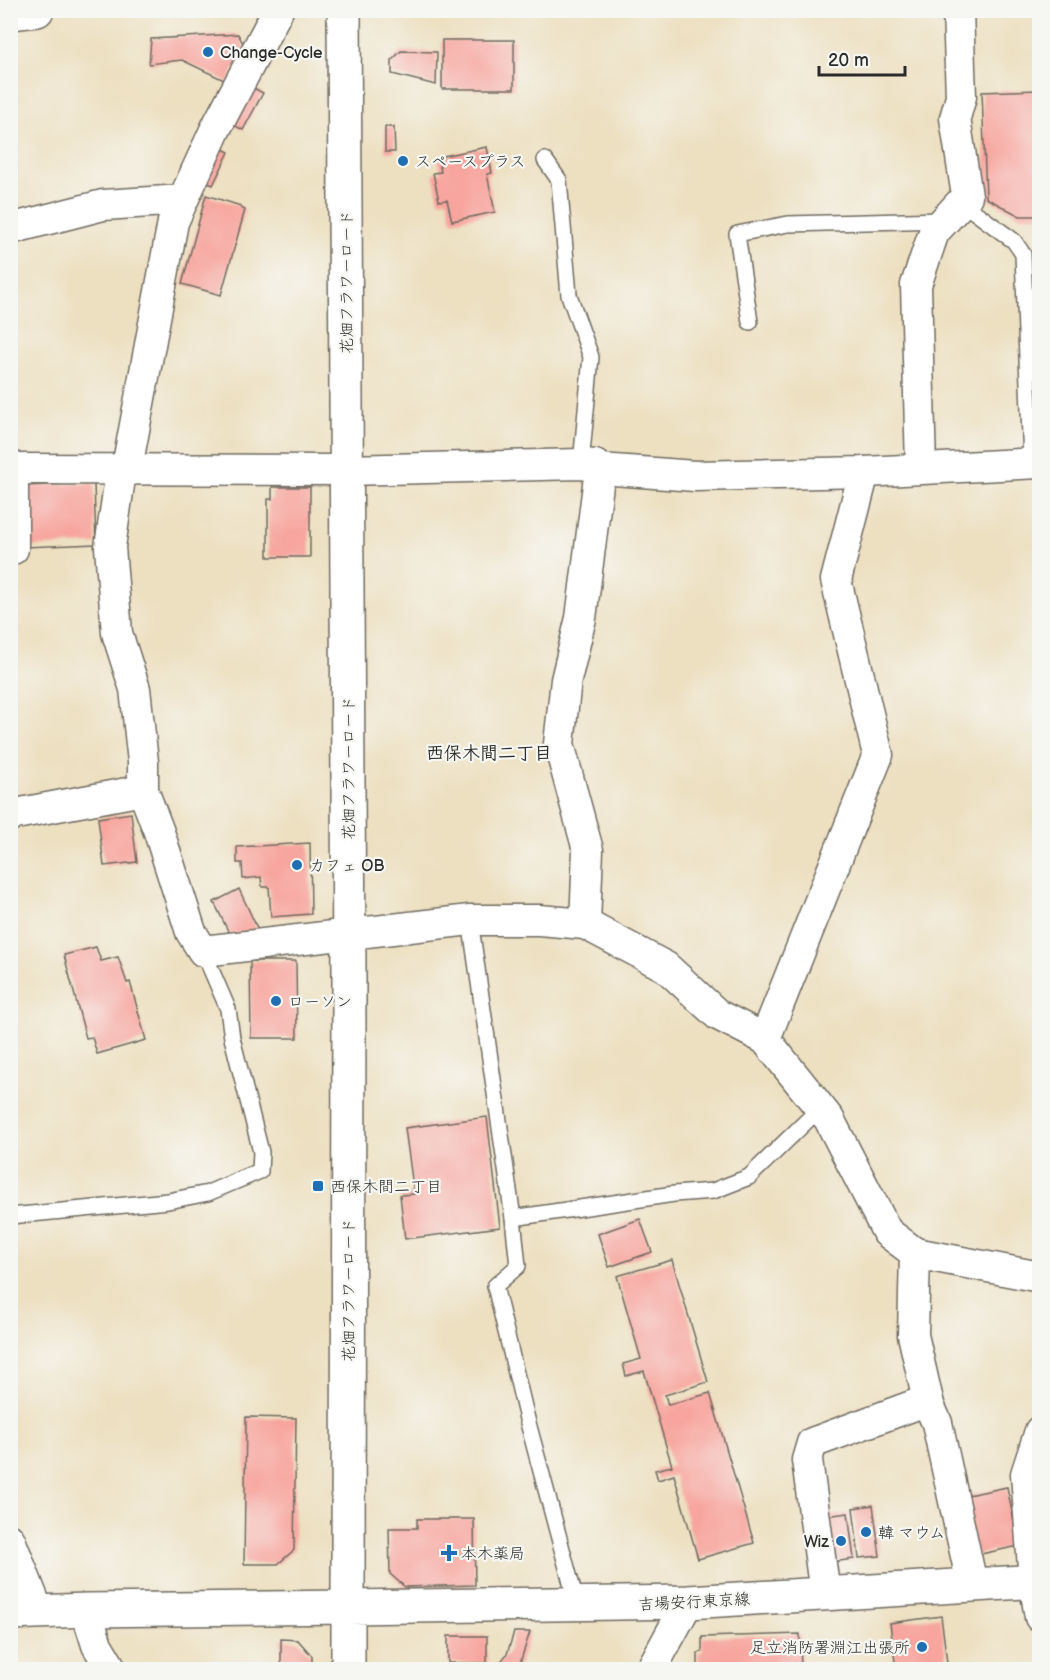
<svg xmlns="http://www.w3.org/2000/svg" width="1050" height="1680" font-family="'Balsamiq Sans','Klee One',sans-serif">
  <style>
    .building { fill: #f7a59e }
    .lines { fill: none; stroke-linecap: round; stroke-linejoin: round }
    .service-casing { stroke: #6f6a60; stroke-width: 18 }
    .minor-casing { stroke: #6f6a60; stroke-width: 33 }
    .tertiary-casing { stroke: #6f6a60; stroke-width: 36 }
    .secondary-casing { stroke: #6f6a60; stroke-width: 36 }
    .trunk-casing { stroke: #6f6a60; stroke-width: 36 }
    .service { stroke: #fff; stroke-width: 15 }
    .minor { stroke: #fff; stroke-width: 30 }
    .tertiary { stroke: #fff; stroke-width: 33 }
    .secondary { stroke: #fff; stroke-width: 33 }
    .trunk { stroke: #fff; stroke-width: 33 }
    .poi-dot { fill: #1f6fb2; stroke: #f6f6f2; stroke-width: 2 }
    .labels { text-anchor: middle; stroke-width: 4.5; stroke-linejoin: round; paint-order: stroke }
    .poi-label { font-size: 16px; fill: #2b2b2b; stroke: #f6f6f2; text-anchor: start }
    .street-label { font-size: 16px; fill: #2b2b2b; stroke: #f6f6f2 }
    .neighbourhood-label { font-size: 18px; font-weight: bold; fill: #2b2b2b; stroke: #f6f6f2 }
  </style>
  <rect width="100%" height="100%" fill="#f6f6f2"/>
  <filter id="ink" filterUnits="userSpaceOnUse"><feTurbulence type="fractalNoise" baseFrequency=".0167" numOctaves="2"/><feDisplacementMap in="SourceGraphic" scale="12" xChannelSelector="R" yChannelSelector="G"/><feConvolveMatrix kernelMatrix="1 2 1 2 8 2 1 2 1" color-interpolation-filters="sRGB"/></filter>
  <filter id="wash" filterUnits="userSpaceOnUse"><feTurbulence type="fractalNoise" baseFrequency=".008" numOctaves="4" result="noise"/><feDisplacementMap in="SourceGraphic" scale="24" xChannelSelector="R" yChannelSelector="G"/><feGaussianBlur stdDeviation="1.35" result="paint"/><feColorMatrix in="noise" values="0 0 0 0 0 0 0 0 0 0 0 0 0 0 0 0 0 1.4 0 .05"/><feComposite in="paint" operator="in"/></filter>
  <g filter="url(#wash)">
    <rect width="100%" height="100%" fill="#ede0c1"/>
    <g id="blocks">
      <!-- building -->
      <g class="building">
        <polygon points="238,34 245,47 228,82 182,60 149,64 151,39"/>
        <rect x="442" y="40" width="72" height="49"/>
        <polygon points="401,51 437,52 436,85 392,74 392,60"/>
        <polygon points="248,85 263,93 243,130 228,122"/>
        <polygon points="1040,90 1040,216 1020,216 986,198 982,92"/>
        <polygon points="385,127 394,127 395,152 385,152"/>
        <polygon points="217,146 229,152 213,185 201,180"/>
        <polygon points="487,147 492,173 487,174 495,212 452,221 447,200 439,201 433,173 441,172 438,157"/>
        <polygon points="206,195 241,206 241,208 245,210 221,295 182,284"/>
        <polygon points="94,483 96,544 25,547 23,486"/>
        <polygon points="272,487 310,487 310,557 268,557 268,499 272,499"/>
        <polygon points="131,813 137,862 104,866 98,818"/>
        <polygon points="310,843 311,914 271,917 269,887 262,887 261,877 243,879 242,863 237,863 237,847"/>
        <polygon points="239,889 259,932 230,935 214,902"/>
        <polygon points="96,947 101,961 118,957 127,983 130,982 146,1040 97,1054 92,1037 86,1038 64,955"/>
        <polygon points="250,961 296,961 297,1038 251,1038"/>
        <polygon points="487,1117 500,1227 405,1239 400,1195 414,1194 405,1128"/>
        <polygon points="640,1219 652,1252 609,1267 598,1234"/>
        <polygon points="672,1260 708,1382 665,1395 668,1405 710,1393 754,1543 698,1559 674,1475 658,1480 655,1470 672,1466 644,1371 626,1376 623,1364 641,1359 617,1276"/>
        <polygon points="246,1417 296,1418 294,1550 278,1564 244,1564"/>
        <polygon points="1007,1487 1019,1546 976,1555 963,1496"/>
        <polygon points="873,1505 880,1556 859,1558 853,1508"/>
        <polygon points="848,1513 854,1559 832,1562 826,1516"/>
        <polygon points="417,1519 474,1519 475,1585 405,1587 390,1574 389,1528 417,1528"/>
        <polygon points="941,1616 948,1670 896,1670 890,1623"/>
        <polygon points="514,1632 530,1632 519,1666 516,1670 494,1670 507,1654"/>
        <polygon points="800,1634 801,1670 698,1670 698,1653 702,1652 702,1637"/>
        <rect x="448" y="1636" width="39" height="27"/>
        <polygon points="281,1639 298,1640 312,1656 312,1670 281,1670"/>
      </g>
    </g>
  </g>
  <g filter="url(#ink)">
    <use href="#blocks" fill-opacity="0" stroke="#6f6a60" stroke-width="1.5"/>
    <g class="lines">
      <defs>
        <g id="service">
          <polyline points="545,160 559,180 569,295 591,357 581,464"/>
          <polyline points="961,202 1014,241 1023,254 1031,463"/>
          <polyline points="750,322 737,234 788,224 944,220"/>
          <polyline points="470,920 513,1218 674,1194 713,1191 749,1177 820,1108"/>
          <polyline points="10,1216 168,1201 208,1193 260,1171 261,1152 232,1038 228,1009 203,951"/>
          <polyline points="513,1218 518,1266 495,1286 527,1419 577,1605"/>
        </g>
        <g id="minor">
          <polyline points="278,10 216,128 173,222 129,457 120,478 110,547 117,633 135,689 143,762 143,790 159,832 191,932 203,951 470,920 539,920 585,924 666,967 718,1015 765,1039 829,1119 887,1232 915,1253 1040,1277"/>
          <polyline points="10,229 103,205 183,200"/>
          <polyline points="10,465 13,469 13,549 10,550"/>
          <polyline points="921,468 916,285 934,232 967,196 955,118 961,97 958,10"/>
          <polyline points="13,469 347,470 581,464 595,465 600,469 695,476 864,472 1040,463"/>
          <polyline points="10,815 143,790"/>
          <polyline points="585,924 588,850 559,744 566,680 581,618 600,469"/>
          <polyline points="765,1039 878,755 836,580 864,472"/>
          <polyline points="915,1253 913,1335 929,1405 937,1423 972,1584"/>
          <polyline points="1040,1431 1026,1474 1034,1581 1040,1617"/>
          <polyline points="10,1540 38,1611"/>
          <polyline points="825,1594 807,1460 812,1443 928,1400"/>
          <polyline points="86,1610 97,1645 112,1670"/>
          <polyline points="651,1670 688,1602"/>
        </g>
        <polyline id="tertiary" points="10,1613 86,1610 348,1607 349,976 344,10"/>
        <polyline id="secondary" points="348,1670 348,1607 688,1602 1040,1581"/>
        <polyline id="trunk" points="10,13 37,10"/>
      </defs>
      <!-- service casing -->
      <use href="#service" class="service-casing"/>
      <!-- minor casing -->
      <use href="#minor" class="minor-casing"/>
      <!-- tertiary casing -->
      <use href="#tertiary" class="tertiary-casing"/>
      <!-- secondary casing -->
      <use href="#secondary" class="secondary-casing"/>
      <!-- trunk casing -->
      <use href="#trunk" class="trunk-casing"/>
      <!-- service -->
      <use href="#service" class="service"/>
      <!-- minor -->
      <use href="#minor" class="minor"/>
      <!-- tertiary -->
      <use href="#tertiary" class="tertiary"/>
      <!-- secondary -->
      <use href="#secondary" class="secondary"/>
      <!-- trunk -->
      <use href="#trunk" class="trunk"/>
    </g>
  </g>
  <!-- markers -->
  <g class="poi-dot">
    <circle cx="208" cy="52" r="6"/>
    <circle cx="403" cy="161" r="6"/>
    <circle cx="297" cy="865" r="6"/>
    <circle cx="276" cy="1001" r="6"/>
    <rect x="312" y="1180" width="12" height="12" rx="3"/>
    <circle cx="866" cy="1532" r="6"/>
    <circle cx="841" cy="1541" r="6"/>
    <path d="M446 1544h6v6h6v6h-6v6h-6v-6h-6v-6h6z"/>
    <circle cx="922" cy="1647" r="6"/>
  </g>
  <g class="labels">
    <!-- poi labels -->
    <g class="poi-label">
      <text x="220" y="58">Change-Cycle</text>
      <text x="415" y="167">スペースプラス</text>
      <text x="309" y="871">カフェ OB</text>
      <text x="288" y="1007">ローソン</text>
      <text x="330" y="1192">西保木間二丁目</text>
      <text x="878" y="1538">韓 マウム</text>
      <text x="829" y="1547" text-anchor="end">Wiz</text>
      <text x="461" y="1559">本木薬局</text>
      <text x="910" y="1653" text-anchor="end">足立消防署淵江出張所</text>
    </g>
    <!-- street labels -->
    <g class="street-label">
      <text transform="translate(346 282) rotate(-90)" y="6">花畑フラワーロード</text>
      <text transform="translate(348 768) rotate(-90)" y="6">花畑フラワーロード</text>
      <text transform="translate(348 1290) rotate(-90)" y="6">花畑フラワーロード</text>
      <text transform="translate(694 1601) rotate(-3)" y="6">吉場安行東京線</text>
    </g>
    <!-- neighbourhood labels -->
    <g class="neighbourhood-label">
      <text x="489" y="759">西保木間二丁目</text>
    </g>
  </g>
  <!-- margin -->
  <rect width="1050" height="1680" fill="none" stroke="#f6f6f2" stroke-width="36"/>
  <!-- scale -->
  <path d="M819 66v9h86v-9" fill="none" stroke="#2b2b2b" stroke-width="3"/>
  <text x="828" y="66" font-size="18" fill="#2b2b2b" stroke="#f6f6f2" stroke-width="4.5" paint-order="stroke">20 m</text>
</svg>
